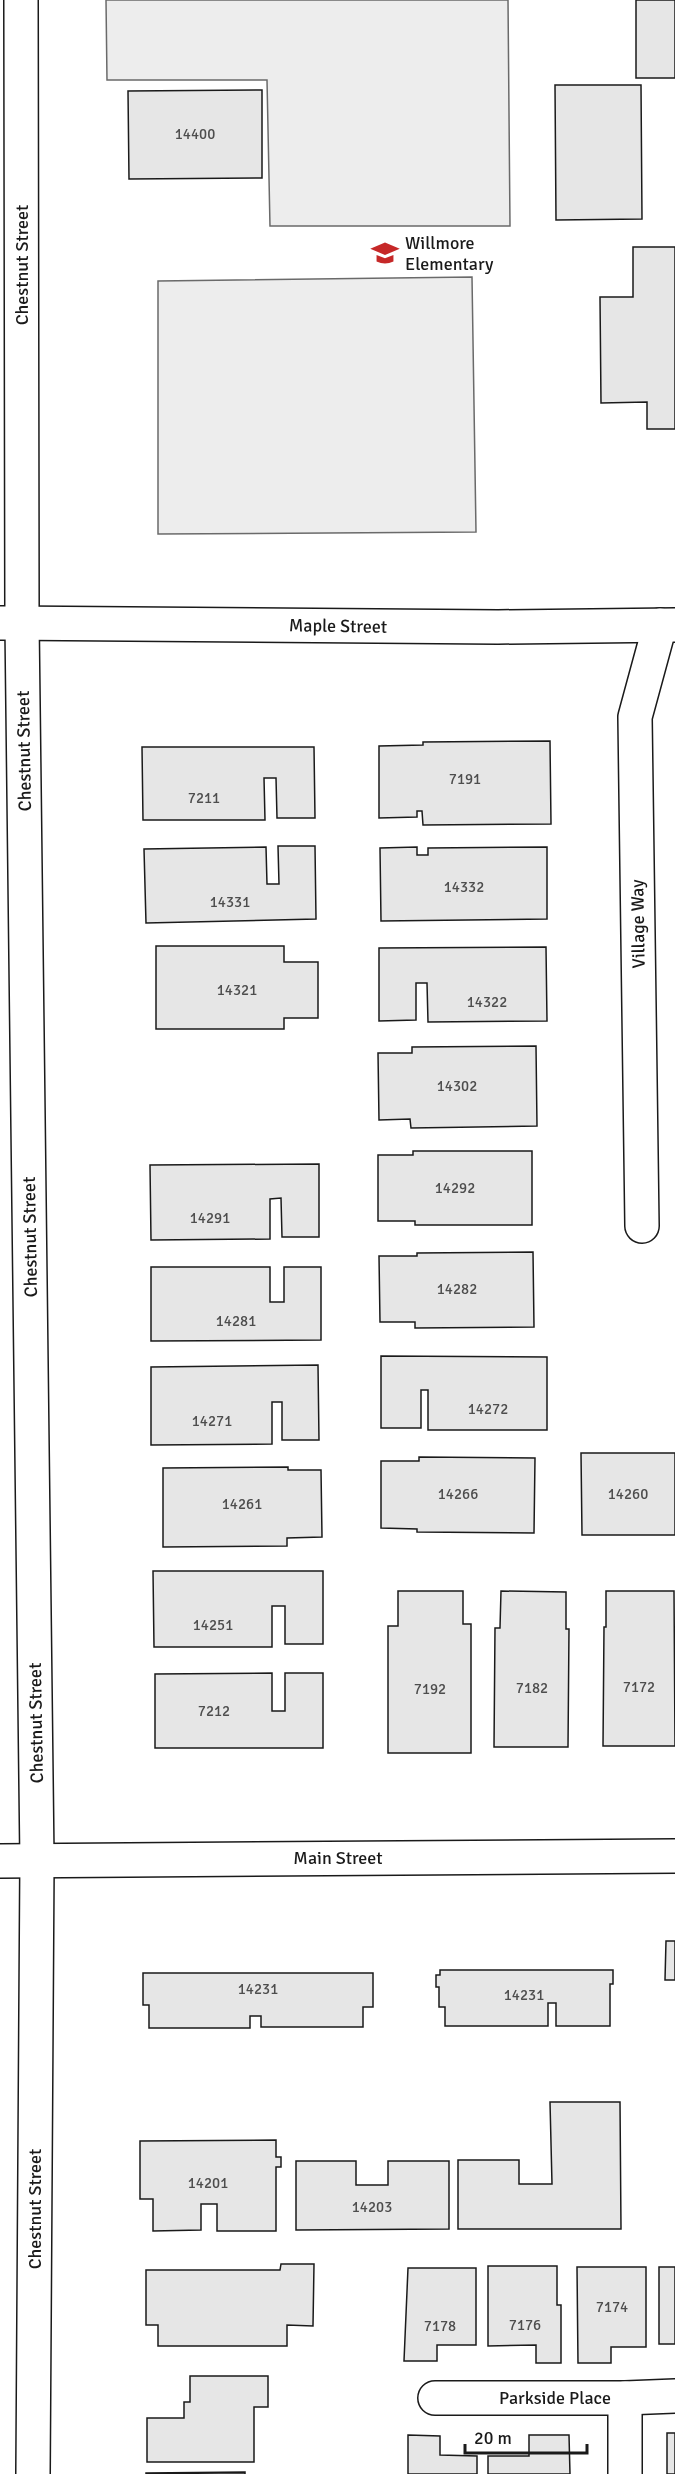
<svg xmlns="http://www.w3.org/2000/svg" width="675" height="2474" font-family="Signika,sans-serif">
  <style>
    .parking { fill: #ededed; stroke: #6a6a6a; stroke-width: 1.5 }
    .building { fill: #e6e6e6; stroke: #1a1a1a; stroke-width: 1.5 }
    .lines { fill: none; stroke-linecap: round; stroke-linejoin: round }
    .minor-casing { stroke: #1a1a1a; stroke-width: 36 }
    .minor { stroke: #fff; stroke-width: 33 }
    .labels { text-anchor: middle; stroke-width: 4.5; stroke-linejoin: round; paint-order: stroke }
    .number-label { font-size: 15px; fill: #4d4d4d }
    .poi-label { font-size: 18px; fill: #1a1a1a; stroke: #fff; text-anchor: start }
    .street-label { font-size: 18px; fill: #1a1a1a; stroke: #fff }
  </style>
  <rect width="100%" height="100%" fill="#fff"/>
  <!-- parking -->
  <g class="parking">
    <polygon points="106,0 508,0 510,226 270,226 267,80 107,80"/>
    <polygon points="472,277 476,532 158,534 158,281"/>
  </g>
  <!-- building -->
  <g class="building">
    <rect x="636" y="0" width="39" height="78"/>
    <polygon points="555,85 641,85 642,219 556,220"/>
    <polygon points="262,90 262,178 129,179 128,91"/>
    <polygon points="633,247 675,247 675,429 647,429 647,402 601,403 600,297 633,297"/>
    <polygon points="550,741 551,824 423,825 422,811 417,811 417,817 379,818 379,746 423,745 423,742"/>
    <polygon points="142,747 314,747 315,818 277,818 276,778 264,778 265,820 143,820"/>
    <polygon points="278,846 315,846 316,919 146,923 144,849 266,847 267,884 279,884"/>
    <polygon points="417,847 417,855 428,855 428,848 547,847 547,919 381,921 380,848"/>
    <polygon points="156,946 284,946 284,962 318,962 318,1018 284,1018 284,1029 156,1029"/>
    <polygon points="546,947 547,1021 428,1022 427,983 416,983 416,1020 379,1021 379,948"/>
    <polygon points="536,1046 537,1126 411,1128 410,1119 379,1120 378,1053 412,1053 412,1047"/>
    <polygon points="413,1151 532,1151 532,1225 415,1225 415,1221 378,1221 378,1155 413,1155"/>
    <polygon points="319,1164 319,1237 282,1237 281,1198 270,1199 270,1239 151,1240 150,1165"/>
    <polygon points="533,1252 534,1327 415,1328 415,1322 380,1322 379,1256 417,1256 417,1253"/>
    <polygon points="151,1267 270,1267 270,1302 284,1302 284,1267 321,1267 321,1340 151,1341"/>
    <polygon points="381,1356 547,1357 547,1430 428,1430 428,1390 421,1390 421,1428 381,1428"/>
    <polygon points="318,1365 319,1440 282,1440 282,1402 272,1402 272,1444 151,1445 151,1367"/>
    <polygon points="581,1453 675,1453 675,1535 582,1535"/>
    <polygon points="419,1457 535,1458 534,1533 417,1532 417,1529 381,1528 381,1461 419,1461"/>
    <polygon points="288,1467 288,1470 321,1470 322,1537 287,1538 287,1546 163,1547 163,1468"/>
    <polygon points="153,1571 323,1571 323,1644 285,1644 285,1606 272,1606 272,1647 154,1647"/>
    <polygon points="398,1591 463,1591 463,1624 471,1624 471,1753 388,1753 388,1626 398,1626"/>
    <polygon points="501,1591 566,1592 566,1629 569,1629 568,1747 494,1747 495,1628 500,1628"/>
    <polygon points="606,1591 674,1591 675,1746 603,1746 604,1627 606,1627"/>
    <polygon points="272,1673 272,1711 285,1711 285,1673 323,1673 323,1748 155,1748 155,1674"/>
    <polygon points="666,1941 675,1941 675,1980 665,1980"/>
    <polygon points="440,1970 613,1970 613,1984 610,1984 610,2026 556,2026 556,2003 548,2003 548,2026 445,2026 445,2007 439,2007 439,1987 436,1987 436,1975 440,1975"/>
    <polygon points="143,1973 373,1973 373,2007 363,2007 363,2027 261,2027 261,2016 250,2016 250,2028 149,2028 149,2005 143,2005"/>
    <polygon points="550,2102 620,2102 621,2229 458,2229 458,2160 519,2160 519,2184 552,2184"/>
    <polygon points="276,2140 276,2157 281,2157 281,2167 276,2167 276,2231 217,2231 217,2204 201,2204 201,2230 153,2231 153,2199 140,2199 140,2141"/>
    <polygon points="296,2161 356,2161 356,2185 388,2185 388,2161 449,2161 449,2229 296,2230"/>
    <polygon points="281,2264 314,2264 313,2326 287,2325 287,2346 158,2346 158,2325 146,2325 146,2270 280,2270"/>
    <polygon points="488,2266 557,2266 557,2305 561,2305 561,2363 536,2363 536,2345 488,2346"/>
    <polygon points="577,2267 646,2267 646,2347 611,2347 611,2363 578,2363"/>
    <rect x="659" y="2267" width="16" height="77"/>
    <polygon points="408,2268 476,2268 476,2345 437,2345 437,2361 404,2361"/>
    <polygon points="190,2376 268,2376 268,2407 254,2407 254,2462 147,2462 147,2418 184,2418 184,2402 190,2402"/>
    <rect x="667" y="2433" width="8" height="41"/>
    <polygon points="408,2435 440,2436 440,2455 477,2456 477,2474 408,2474"/>
    <polygon points="529,2435 569,2435 570,2474 488,2474 488,2456 529,2456"/>
    <polygon points="245,2472 245,2474 146,2474 146,2473"/>
  </g>
  <g class="lines">
    <defs>
      <g id="minor">
        <polyline points="21,0 22,623 37,1861 33,2474"/>
        <polyline points="2,623 498,627 675,625"/>
        <polyline points="642,1226 635,717 660,625"/>
        <polyline points="0,1861 675,1856"/>
        <polyline points="435,2398 625,2398 675,2396"/>
        <polyline points="625,2398 625,2474"/>
      </g>
    </defs>
    <!-- minor casing -->
    <use href="#minor" class="minor-casing"/>
    <!-- minor -->
    <use href="#minor" class="minor"/>
  </g>
  <!-- icons -->
  <defs>
    <symbol id="school-bare" viewBox="-9 -9 18 18"><path d="M0-5L7-2L0 1L-7-2ZM-4 1L0 2.5L4 1V4Q0 6-4 4Z" fill="#c62828" stroke="#fff" stroke-width="2.5" paint-order="stroke"/></symbol>
  </defs>
  <g fill-rule="evenodd">
    <use href="#school-bare" x="366" y="234" width="38" height="38"/>
  </g>
  <g class="labels">
    <!-- number labels -->
    <g class="number-label">
      <text x="195" y="139">14400</text>
      <text x="465" y="784">7191</text>
      <text x="204" y="803">7211</text>
      <text x="464" y="892">14332</text>
      <text x="230" y="907">14331</text>
      <text x="237" y="995">14321</text>
      <text x="487" y="1007">14322</text>
      <text x="457" y="1091">14302</text>
      <text x="455" y="1193">14292</text>
      <text x="210" y="1223">14291</text>
      <text x="457" y="1294">14282</text>
      <text x="236" y="1326">14281</text>
      <text x="488" y="1414">14272</text>
      <text x="212" y="1426">14271</text>
      <text x="458" y="1499">14266</text>
      <text x="628" y="1499">14260</text>
      <text x="242" y="1509">14261</text>
      <text x="213" y="1630">14251</text>
      <text x="639" y="1692">7172</text>
      <text x="532" y="1693">7182</text>
      <text x="430" y="1694">7192</text>
      <text x="214" y="1716">7212</text>
      <text x="258" y="1994">14231</text>
      <text x="524" y="2000">14231</text>
      <text x="208" y="2188">14201</text>
      <text x="372" y="2212">14203</text>
      <text x="612" y="2312">7174</text>
      <text x="525" y="2330">7176</text>
      <text x="440" y="2331">7178</text>
    </g>
    <!-- poi labels -->
    <g class="poi-label">
      <text x="405" y="249">Willmore<tspan x="405" dy="21">Elementary</tspan></text>
    </g>
    <!-- street labels -->
    <g class="street-label">
      <text transform="translate(22 265) rotate(-90)" y="6">Chestnut Street</text>
      <text transform="translate(338 626) rotate(1)" y="6">Maple Street</text>
      <text transform="translate(24 751) rotate(-91)" y="6">Chestnut Street</text>
      <text transform="translate(638 924) rotate(-91)" y="6">Village Way</text>
      <text transform="translate(30 1237) rotate(-91)" y="6">Chestnut Street</text>
      <text transform="translate(36 1723) rotate(-91)" y="6">Chestnut Street</text>
      <text x="338" y="1864">Main Street</text>
      <text transform="translate(35 2209) rotate(-90)" y="6">Chestnut Street</text>
      <text x="555" y="2404">Parkside Place</text>
    </g>
  </g>
  <!-- scale -->
  <path d="M465 2444v9h122v-9" fill="none" stroke="#1a1a1a" stroke-width="3"/>
  <text x="474" y="2444" font-size="18" fill="#1a1a1a" stroke="#ffffff" stroke-width="4.5" paint-order="stroke">20 m</text>
</svg>
